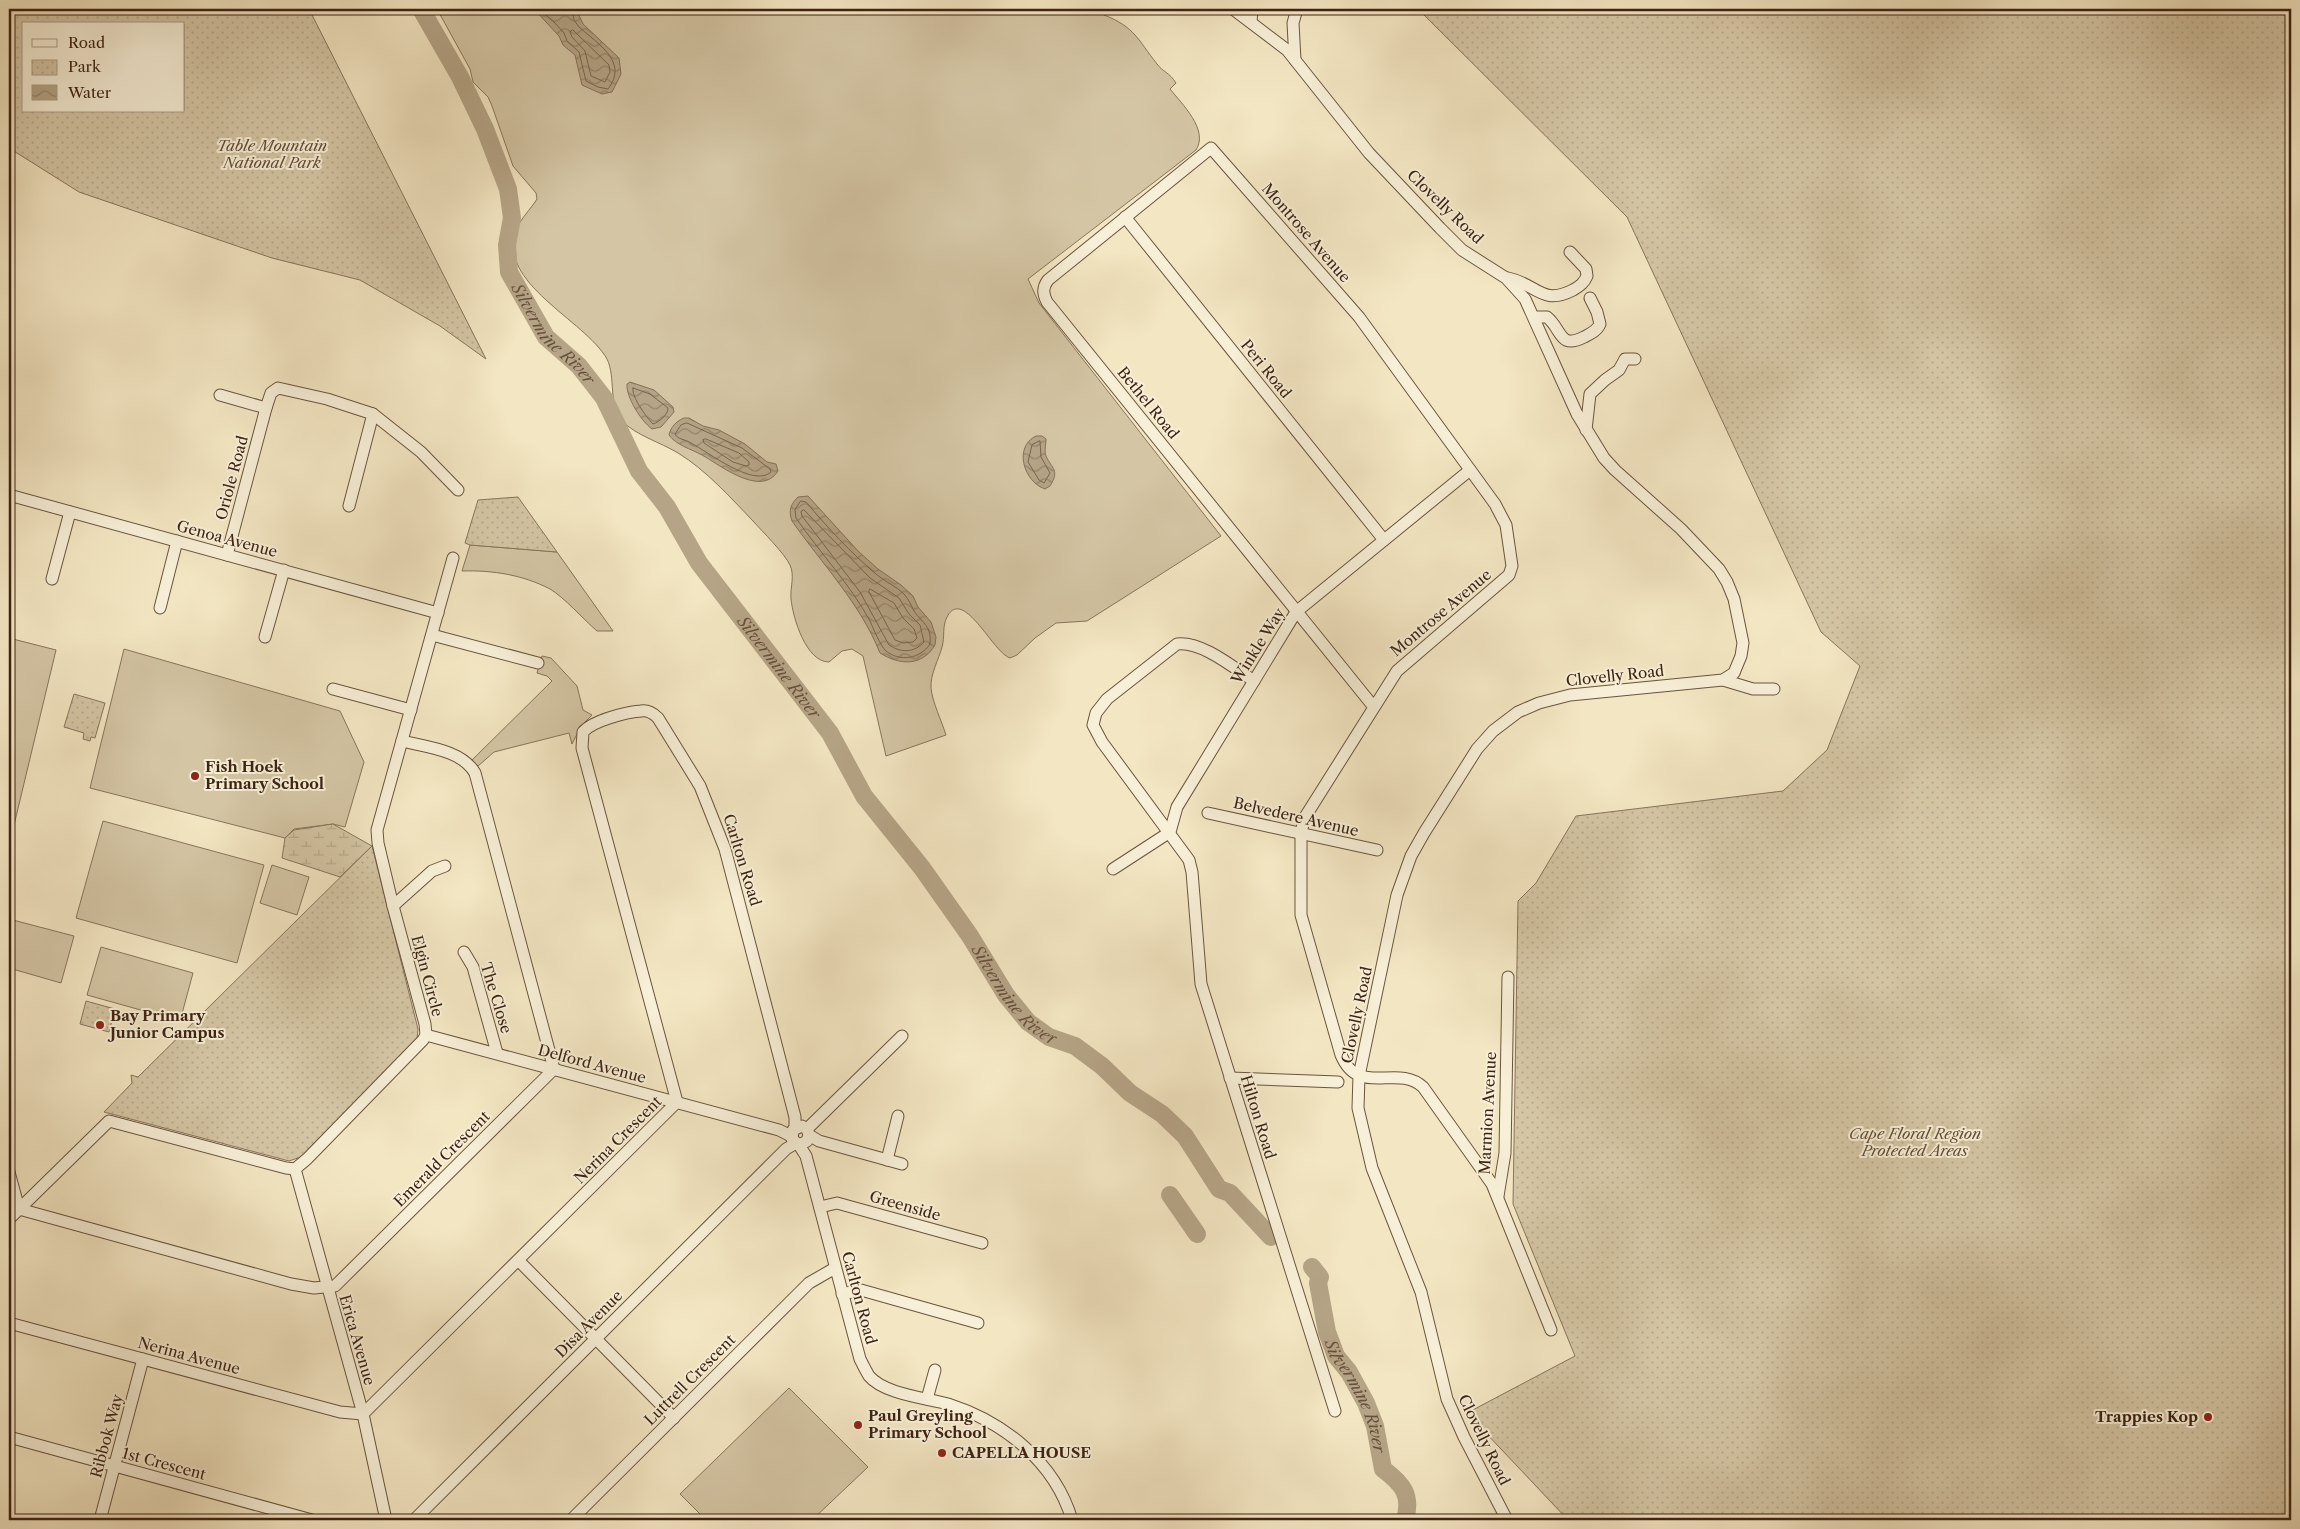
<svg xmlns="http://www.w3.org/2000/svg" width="2300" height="1529" font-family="'Libre Caslon Text',serif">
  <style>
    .green { fill: #d4c5a4; stroke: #88745c }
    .wetland { fill: url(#wetland-marsh); stroke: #88745c }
    .park { fill: url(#park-dots); stroke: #88745c; fill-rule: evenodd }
    .water { fill: url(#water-waves); stroke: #857058 }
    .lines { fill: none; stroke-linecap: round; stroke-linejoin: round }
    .shore { stroke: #79644c; stroke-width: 1 }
    .river { stroke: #b5a486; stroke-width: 18 }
    .minor-casing { stroke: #6a543f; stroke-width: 13 }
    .minor { stroke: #f7efd7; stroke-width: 11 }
    .poi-dot { fill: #8f2418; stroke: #f7efd7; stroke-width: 2 }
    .labels { text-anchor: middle; stroke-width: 4; stroke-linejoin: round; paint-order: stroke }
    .park-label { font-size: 15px; font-style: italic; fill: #634c37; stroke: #f7efd7 }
    .street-label { font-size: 15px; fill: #3d2313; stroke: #f7efd7 }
    .poi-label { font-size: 15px; font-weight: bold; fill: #3d2313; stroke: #f7efd7; text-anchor: start }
    .water-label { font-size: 16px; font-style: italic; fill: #67503b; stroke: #f7efd7 }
  </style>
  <defs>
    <pattern id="wetland-marsh" width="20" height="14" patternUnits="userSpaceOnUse" patternTransform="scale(1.25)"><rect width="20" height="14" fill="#d4c5a4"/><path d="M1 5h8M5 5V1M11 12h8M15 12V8" fill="none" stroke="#b7a98c"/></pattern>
    <pattern id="park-dots" width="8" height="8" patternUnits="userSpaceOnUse" patternTransform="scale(1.25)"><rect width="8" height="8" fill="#d4c5a4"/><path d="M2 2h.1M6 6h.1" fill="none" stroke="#b7a98c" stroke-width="1.8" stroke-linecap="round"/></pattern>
    <pattern id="water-waves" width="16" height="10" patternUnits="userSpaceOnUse" patternTransform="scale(1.25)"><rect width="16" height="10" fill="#b5a486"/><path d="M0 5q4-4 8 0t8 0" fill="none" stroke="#94856c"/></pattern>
  </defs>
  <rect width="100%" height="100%" fill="#f3e6c2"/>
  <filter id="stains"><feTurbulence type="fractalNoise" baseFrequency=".004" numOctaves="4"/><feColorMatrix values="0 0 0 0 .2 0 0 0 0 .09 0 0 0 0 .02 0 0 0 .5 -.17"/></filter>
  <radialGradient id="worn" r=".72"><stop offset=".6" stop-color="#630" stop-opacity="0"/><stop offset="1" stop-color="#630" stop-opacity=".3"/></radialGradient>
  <!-- green -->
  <g class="green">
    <path d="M437 9H1105L1104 15C1135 27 1138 40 1157 64 1163 72 1169 72 1176 83L1170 89C1182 104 1209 130 1196 150L1028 279 1039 303 1221 536 1087 621 1056 623 1035 638 1017 655 1010 658C993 653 963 586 947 617 942 626 945 637 942 647 939 659 930 674 931 688 932 701 942 722 946 735L886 756 863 656 852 649 842 651 829 662C806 662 793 618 791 599 790 587 795 576 790 565 785 554 762 531 753 521 731 498 706 470 678 453 660 442 637 436 622 421 608 406 616 377 607 359 585 320 496 283 516 230 521 218 530 210 537 199L536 193 513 166 492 106 488 97 473 82 470 69Z"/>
    <path d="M470 545 557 552 613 631H597C583 619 565 598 550 589 523 575 493 570 462 571Z"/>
    <polygon points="9,638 56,650 9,846"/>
    <polygon points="124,649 340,711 364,762 345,827 333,824 294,829 285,838 90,788"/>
    <polygon points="542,656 551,658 577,686 583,710 592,715 581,726 572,744 569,733 494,752 478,766 472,760 552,681 547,676 537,673"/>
    <polygon points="103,821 264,865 237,963 76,918"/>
    <polygon points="272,865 309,877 297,915 260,903"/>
    <polygon points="9,919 74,936 61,983 9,968"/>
    <polygon points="101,947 193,973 180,1021 87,995"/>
    <polygon points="789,1388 868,1467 812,1520 706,1520 680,1494"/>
  </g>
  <!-- wetland -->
  <polygon class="wetland" points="333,824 372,846 340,877 282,858 285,838 294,830"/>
  <!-- park -->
  <g class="park">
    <path d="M9 9H309L486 359 440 326 360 280 272 258 79 192 9 148ZM24 24H184V111H24Z"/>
    <polygon points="1418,9 2291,9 2291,1520 1568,1520 1467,1413 1575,1356 1513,1204 1518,901 1536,883 1576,816 1783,791 1827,750 1860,666 1821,632 1627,217"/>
    <polygon points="518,497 557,552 470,545 465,543 478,500"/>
    <polygon points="74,694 105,703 95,738 91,737 90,741 83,739 84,733 64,727"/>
    <polygon points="372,846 418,1029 417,1039 301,1157 289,1161 104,1112 132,1083 131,1075 138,1077"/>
    <polygon points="86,1001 115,1009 109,1032 80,1024"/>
  </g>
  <!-- water -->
  <g class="water">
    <polygon points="534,9 576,9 583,24 619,58 621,74 612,92 602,94 582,85 575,55 563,45 559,36"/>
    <path d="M630 382 654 390 673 407 674 412 661 427 652 429C641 421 626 397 627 384Z"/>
    <path d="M684 418H689L703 426 719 430 745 444 767 462 776 464 778 471C761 498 720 465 702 455 691 449 676 445 669 435 671 426 677 421 684 418Z"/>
    <path d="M1036 436H1042L1046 439C1046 444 1044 452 1046 456 1052 469 1060 470 1050 486L1045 489C1024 482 1013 447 1036 436Z"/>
    <path d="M808 496 858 551 878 569 901 585 913 596 918 607 931 622 936 637 935 645C922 667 899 665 880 653 860 603 822 564 792 521 788 510 791 504 798 497Z"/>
  </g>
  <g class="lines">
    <!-- shore -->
    <g class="shore">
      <path d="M539 9 554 22 564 33 567 41 579 52 586 81 598 87 608 89C629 62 598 44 579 27L574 20 572 9"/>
      <polygon points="573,30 609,65 610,72 605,82 591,76 585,51 572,37 570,32"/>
      <path d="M633 388 650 394 668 408C668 415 659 422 653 424 646 417 631 396 633 388Z"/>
      <path d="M687 423 742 448 770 469 771 472C754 488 708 452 691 443 685 439 678 440 675 434L681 425Z"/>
      <polygon points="706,439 739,453 749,462 749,465 746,466 733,462 704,443 703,440"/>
      <polygon points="1040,441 1041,457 1050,473 1044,483 1039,480 1028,462 1032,445"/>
      <path d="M801 501 806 502C827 527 851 553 876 574 885 582 896 586 904 594 909 600 911 605 914 611 923 624 932 626 930 644 920 659 900 662 886 651 881 647 873 628 870 621 850 584 820 553 796 518L795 510Z"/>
      <path d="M804 510 870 578 899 598 909 614 920 625 924 642C914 653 901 653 889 645L860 592 802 516 801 512Z"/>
      <polygon points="870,589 894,603 903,618 914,629 917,638 913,642 903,643 895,640 869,592"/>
    </g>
    <!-- river -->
    <g class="river">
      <path id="s1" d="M421 9 460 77 485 129 508 189 512 218 507 245 509 272 546 337 579 366 604 398 639 471 667 507 699 563 830 733 864 796 922 868 970 936 1006 995 1028 1022 1049 1037 1075 1046 1102 1066 1130 1093 1162 1114 1185 1136 1219 1189 1230 1193 1271 1237"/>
      <polyline points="1170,1195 1197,1234"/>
      <path id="s2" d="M1312 1267 1320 1277 1318 1283 1327 1332 1336 1356 1349 1372 1366 1403 1375 1426 1383 1469C1403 1484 1412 1495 1405 1520"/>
    </g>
    <defs>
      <g id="minor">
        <polyline points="1233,9 1287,50 1369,153 1440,228 1462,250 1506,278 1525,299 1577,414 1604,458 1615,470 1681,529 1719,569 1727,582 1734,599 1743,643 1741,656 1736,668 1734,673 1723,680 1570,695 1539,703 1518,712 1493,731 1477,749 1424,833 1411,856 1397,895 1359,1076 1358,1108 1372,1168 1421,1292 1447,1399 1464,1437 1507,1520"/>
        <polyline points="1251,22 1252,9"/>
        <polyline points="1295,60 1293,23 1297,9"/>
        <polyline points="1125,217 1384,540"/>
        <path d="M1508 278C1537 284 1542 306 1573 290 1580 286 1584 283 1587 276L1586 269 1570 252"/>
        <path d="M1535 317H1547C1562 329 1559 350 1584 337 1590 334 1597 331 1600 324L1597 312 1590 298"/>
        <polyline points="220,395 266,408"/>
        <polyline points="1586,430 1590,394 1605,380 1619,370 1625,359 1635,359"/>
        <polyline points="9,495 438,613"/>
        <polyline points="349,506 373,414"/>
        <polyline points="227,555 266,408 271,393 278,388 327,399 373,414 421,452 458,490"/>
        <polyline points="52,579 70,512"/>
        <polyline points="160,608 177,541"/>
        <polyline points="432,635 538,663"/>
        <polyline points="265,637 284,570"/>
        <polyline points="1723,680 1753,689 1774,689"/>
        <path d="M1254 681C1234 668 1202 641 1177 644L1107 699 1096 713 1093 725 1102 742 1189 860 1192 872 1201 984 1335 1411"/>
        <polyline points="333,689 411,710"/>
        <path d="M1373 706 1047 302C1043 294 1042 288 1048 280L1211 148 1359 317 1495 504 1506 525 1512 566 1509 575 1397 671 1305 817 1301 832V915L1341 1055C1359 1098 1397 1063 1423 1087L1492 1184 1551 1330"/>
        <polyline points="1208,813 1377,850"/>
        <polyline points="1113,869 1170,832 1177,807 1296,612 1470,470"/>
        <polyline points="393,906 432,871 445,866"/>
        <polyline points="464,952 473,967 497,1053"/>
        <polyline points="426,1035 779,1130 791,1136"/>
        <polyline points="1230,1078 1338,1082"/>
        <polyline points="807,1129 902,1036"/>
        <polyline points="809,1135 819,1141 902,1164"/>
        <path d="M799 1145 807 1141 809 1135 807 1129 802 1126 793 1130 792 1139 799 1145 806 1156 860 1359C863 1365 866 1371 869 1376 884 1394 926 1398 948 1404 1004 1422 1055 1462 1072 1520"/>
        <polyline points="887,1160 898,1116"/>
        <polyline points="295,1169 363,1414 386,1520"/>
        <polyline points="9,1172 19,1209"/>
        <polyline points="1498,1196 1505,1153 1508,977"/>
        <polyline points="820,1207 837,1203 982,1243"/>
        <path d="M19 1209 291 1284 314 1288 335 1286 554 1069 475 773C462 750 426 747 402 741"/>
        <polyline points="9,1219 109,1121 286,1168 295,1169 307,1159 423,1040 426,1035 425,1024 393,906 378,843 377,830 453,558"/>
        <polyline points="519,1261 674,1418"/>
        <polyline points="842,1294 861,1290 978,1323"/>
        <path d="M9 1323 340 1412 363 1414 368 1409 677 1102 582 748 583 732C592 721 626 712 641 711 648 710 653 713 658 718L700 786 725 849 795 1117V1128"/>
        <polyline points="927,1399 935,1370"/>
        <polyline points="9,1437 312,1520"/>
        <polyline points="100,1520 143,1359"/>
        <polyline points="414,1520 786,1149 796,1143"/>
        <polyline points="571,1520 809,1283 835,1268"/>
      </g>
    </defs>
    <!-- minor casing -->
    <use href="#minor" class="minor-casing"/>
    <!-- minor -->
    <use href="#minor" class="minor"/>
  </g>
  <!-- markers -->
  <g class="poi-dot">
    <circle cx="195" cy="776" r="5"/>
    <circle cx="100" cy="1025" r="5"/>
    <circle cx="2208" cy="1417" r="5"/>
    <circle cx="858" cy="1425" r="5"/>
    <circle cx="942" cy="1453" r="5"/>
  </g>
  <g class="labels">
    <!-- park labels -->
    <g class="park-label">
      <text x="272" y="151">Table Mountain<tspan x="272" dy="17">National Park</tspan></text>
      <text x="1915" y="1139">Cape Floral Region<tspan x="1915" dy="17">Protected Areas</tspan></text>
    </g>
    <!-- street labels -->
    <g class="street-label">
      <text transform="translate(1445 207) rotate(44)" y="5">Clovelly Road</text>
      <text transform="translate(1306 233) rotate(49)" y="5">Montrose Avenue</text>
      <text transform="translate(1266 369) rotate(51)" y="5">Peri Road</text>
      <text transform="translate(1148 403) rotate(51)" y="5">Bethel Road</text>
      <text transform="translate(232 478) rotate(-75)" y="5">Oriole Road</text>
      <text transform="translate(227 539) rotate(15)" y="5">Genoa Avenue</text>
      <text transform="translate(1441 613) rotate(-40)" y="5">Montrose Avenue</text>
      <text transform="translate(1258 646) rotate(-58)" y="5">Winkle Way</text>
      <text transform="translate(1615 676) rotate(-6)" y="5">Clovelly Road</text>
      <text transform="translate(1296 817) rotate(13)" y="5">Belvedere Avenue</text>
      <text transform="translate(742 860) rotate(73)" y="5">Carlton Road</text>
      <text transform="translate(427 976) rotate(75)" y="5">Elgin Circle</text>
      <text transform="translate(496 998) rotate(73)" y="5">The Close</text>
      <text transform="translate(1357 1015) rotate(-78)" y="5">Clovelly Road</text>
      <text transform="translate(592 1064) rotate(15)" y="5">Delford Avenue</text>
      <text transform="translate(1488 1113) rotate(-87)" y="5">Marmion Avenue</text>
      <text transform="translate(1258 1117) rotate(73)" y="5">Hilton Road</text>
      <text transform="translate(618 1140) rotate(-45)" y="5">Nerina Crescent</text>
      <text transform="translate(442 1159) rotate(-45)" y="5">Emerald Crescent</text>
      <text transform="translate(905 1206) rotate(16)" y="5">Greenside</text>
      <text transform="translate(859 1298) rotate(75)" y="5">Carlton Road</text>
      <text transform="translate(589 1324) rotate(-45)" y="5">Disa Avenue</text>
      <text transform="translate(357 1340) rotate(74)" y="5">Erica Avenue</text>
      <text transform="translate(189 1356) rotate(15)" y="5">Nerina Avenue</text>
      <text transform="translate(690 1380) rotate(-45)" y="5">Luttrell Crescent</text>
      <text transform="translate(107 1436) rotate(-75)" y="5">Ribbok Way</text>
      <text transform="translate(1484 1440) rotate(64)" y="5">Clovelly Road</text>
      <text transform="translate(164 1464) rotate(15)" y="5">1st Crescent</text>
    </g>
    <!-- poi labels -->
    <g class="poi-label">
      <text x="205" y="772">Fish Hoek<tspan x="205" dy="17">Primary School</tspan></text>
      <text x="110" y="1021">Bay Primary<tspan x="110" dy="17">Junior Campus</tspan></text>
      <text x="868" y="1421">Paul Greyling<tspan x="868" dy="17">Primary School</tspan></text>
      <text x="2198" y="1422" text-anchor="end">Trappies Kop</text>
      <text x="952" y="1458">CAPELLA HOUSE</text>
    </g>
    <!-- water labels -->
    <g class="water-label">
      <text dy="6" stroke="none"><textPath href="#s1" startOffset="361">Silvermine River</textPath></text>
      <text dy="6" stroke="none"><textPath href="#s1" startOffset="766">Silvermine River</textPath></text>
      <text dy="6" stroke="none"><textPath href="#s1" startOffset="1171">Silvermine River</textPath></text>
      <text dy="6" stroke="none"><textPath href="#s2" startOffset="140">Silvermine River</textPath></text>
    </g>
  </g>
  <!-- margin -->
  <rect width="2300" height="1529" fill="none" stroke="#f3e6c2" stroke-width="30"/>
  <rect x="10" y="10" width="2280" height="1509" fill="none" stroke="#3d2313" stroke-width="2.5"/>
  <rect x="15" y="15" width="2270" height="1499" fill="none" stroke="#3d2313"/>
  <!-- legend -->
  <rect x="22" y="22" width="162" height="90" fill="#f7efd7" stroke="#ad9d89"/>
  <rect x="32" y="39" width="25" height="8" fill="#f7efd7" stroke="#ad9d89"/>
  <text x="68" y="48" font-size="15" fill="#3d2313">Road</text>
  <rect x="32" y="60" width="25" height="15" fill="url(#park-dots)" stroke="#ad9d89"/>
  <text x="68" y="72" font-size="15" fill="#3d2313">Park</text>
  <rect x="32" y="85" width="25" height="15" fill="url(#water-waves)" stroke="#ad9d89"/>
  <text x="68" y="98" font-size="15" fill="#3d2313">Water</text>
  <rect width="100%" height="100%" filter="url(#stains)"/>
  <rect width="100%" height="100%" fill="url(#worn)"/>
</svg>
